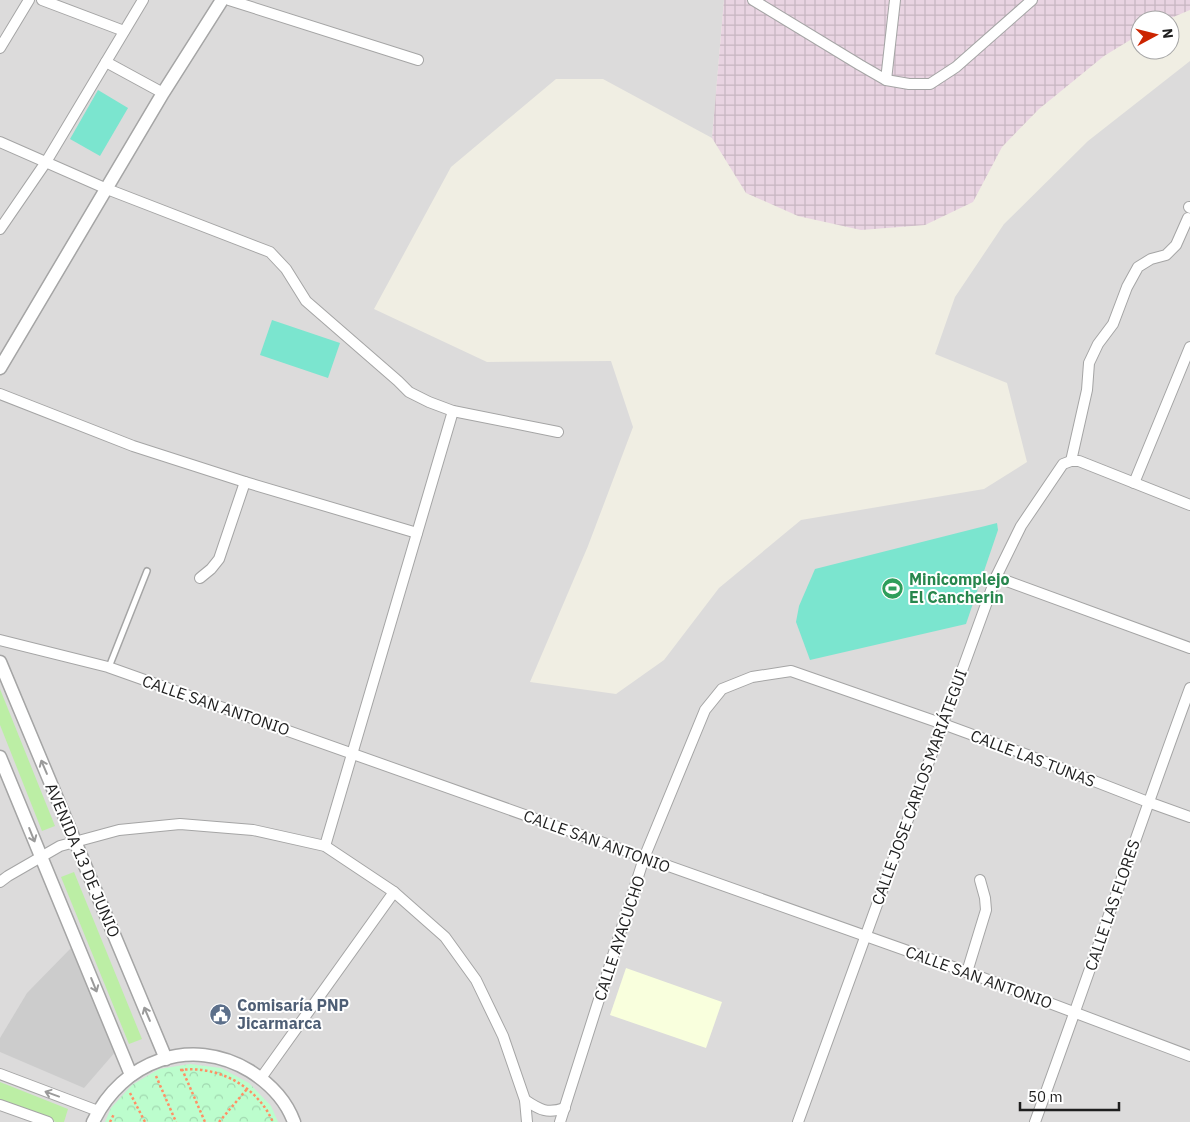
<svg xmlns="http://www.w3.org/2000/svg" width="1190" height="1122" font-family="'IBM Plex Sans',sans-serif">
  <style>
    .residential { fill: #dcdbdb }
    .industrial { fill: url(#industrial-grid) }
    .education { fill: #f9ffdd }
    .religious { fill: #ccc }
    .grass { fill: #bceea5 }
    .park { fill: url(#park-crowns) }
    .pitch { fill: #7be5cf }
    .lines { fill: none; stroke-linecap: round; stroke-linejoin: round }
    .service-casing { stroke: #a5a5a5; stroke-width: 8 }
    .minor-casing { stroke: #a5a5a5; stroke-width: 12 }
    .tertiary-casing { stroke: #a5a5a5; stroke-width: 15 }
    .path { stroke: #ff9065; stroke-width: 2.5; stroke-dasharray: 2.5 2.5; stroke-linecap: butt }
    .service { stroke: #fff; stroke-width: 5 }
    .minor { stroke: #fff; stroke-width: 10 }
    .tertiary { stroke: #fff; stroke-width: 12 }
    .oneway { stroke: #9a9a9a }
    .labels { text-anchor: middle; stroke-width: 4; stroke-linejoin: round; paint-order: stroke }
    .leisure-label { font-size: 16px; font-weight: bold; fill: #27864d; stroke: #fff; text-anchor: start }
    .street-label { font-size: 16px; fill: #1e1e1e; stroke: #fff }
    .service-label { font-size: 16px; font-weight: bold; fill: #4e5e75; stroke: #fff; text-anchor: start }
  </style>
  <defs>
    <pattern id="industrial-grid" width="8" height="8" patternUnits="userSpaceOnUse" patternTransform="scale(1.25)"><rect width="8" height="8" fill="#e9d4e2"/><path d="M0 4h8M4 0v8" fill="none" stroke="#c7b6c1"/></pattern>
    <pattern id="park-crowns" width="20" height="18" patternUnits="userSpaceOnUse" patternTransform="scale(1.25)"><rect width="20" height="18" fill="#bcfdcd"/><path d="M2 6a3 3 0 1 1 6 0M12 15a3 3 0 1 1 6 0" fill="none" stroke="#a1d8b0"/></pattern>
  </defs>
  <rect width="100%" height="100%" fill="#f0eee3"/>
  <!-- residential -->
  <polygon class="residential" points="0,0 724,0 712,138 603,79 556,79 451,167 374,309 487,362 611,361 633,427 588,546 530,682 616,694 664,660 719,588 801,520 984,489 1027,462 1007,383 935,354 955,297 1004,224 1088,141 1190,61 1190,1122 0,1122"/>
  <!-- industrial -->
  <polygon class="industrial" points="724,0 1190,0 1190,10 1166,20 1140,20 1140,34 1104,56 1039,109 1002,147 973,202 925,225 861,230 798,216 746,193 712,138"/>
  <!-- education -->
  <polygon class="education" points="626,968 722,1002 706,1048 610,1015"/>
  <!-- religious -->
  <polygon class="religious" points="71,948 116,1051 84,1088 0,1052 0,1038 27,993"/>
  <!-- grass -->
  <g class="grass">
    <polygon points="0,689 55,826 42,831 0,725"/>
    <polygon points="74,872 142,1039 129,1044 61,877"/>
    <polygon points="0,1082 68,1109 64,1122 56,1122 0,1100"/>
  </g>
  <!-- park -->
  <polygon class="park" points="190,1064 221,1068 249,1083 271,1106 278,1122 105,1122 111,1108 132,1085 159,1069"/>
  <!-- pitch -->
  <g class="pitch">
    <polygon points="98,90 128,108 100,156 70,139"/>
    <polygon points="272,320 340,343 328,378 260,355"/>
    <polygon points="997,523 998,530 966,624 810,660 796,622 799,606 815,569"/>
  </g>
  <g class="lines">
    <defs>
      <polyline id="service" points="109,667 147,571"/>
      <g id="minor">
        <polyline points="42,0 124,31"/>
        <polyline points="229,0 418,60"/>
        <polyline points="753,0 860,65 886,80 909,84 930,84 956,67 1032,0"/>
        <polyline points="0,48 29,0"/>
        <polyline points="106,62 163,93"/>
        <polyline points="886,80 895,0"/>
        <polyline points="0,142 107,189 270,252 286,269 306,301 398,381 409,392 429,402 453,411 558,432"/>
        <polyline points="1189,207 1190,208"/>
        <polyline points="0,229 46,162 143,0"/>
        <polyline points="0,394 133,446 245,482 417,533"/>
        <polyline points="1071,461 1087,390 1089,363 1098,344 1113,324 1127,287 1138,267 1151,259 1166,255 1176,245 1188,218"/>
        <polyline points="1134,483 1190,347"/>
        <polyline points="996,577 1190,648"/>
        <polyline points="200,578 211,569 219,559 245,482"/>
        <polyline points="0,640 108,667 967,972 1190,1056"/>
        <polyline points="325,846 453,411"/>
        <polyline points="0,882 8,876 60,846 119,830 180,824 253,830 325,846 394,892 445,937 476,980 503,1036 525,1100 527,1122"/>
        <polyline points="967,972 986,910 985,898 980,880"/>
        <polyline points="0,1074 98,1111"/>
        <polyline points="261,1078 394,892"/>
        <path d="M525 1100C540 1110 547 1114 565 1108"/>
        <polyline points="0,1105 48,1122"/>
        <polyline points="560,1122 644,858 705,710 722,689 752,677 791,671 943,724 1022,753 1148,802 1190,817"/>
        <polyline points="798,1122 996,577 1021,526 1063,464 1071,461 1079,461 1190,505"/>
        <path d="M1035 1122C1088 978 1137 832 1190 688"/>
      </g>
      <g id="tertiary">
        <polyline points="0,368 163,93 222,0"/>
        <polyline points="0,662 166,1059"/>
        <polyline points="0,757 131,1075"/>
        <path d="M93 1122C122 1061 191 1035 250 1071 269 1083 286 1100 294 1122"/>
      </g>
    </defs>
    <!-- service casing -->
    <use href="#service" class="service-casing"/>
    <!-- minor casing -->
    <use href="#minor" class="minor-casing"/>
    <!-- tertiary casing -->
    <use href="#tertiary" class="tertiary-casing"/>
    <!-- path -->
    <g class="path">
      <polyline points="182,1069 205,1122"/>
      <path d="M180 1070C212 1066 244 1080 263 1105 267 1110 270 1116 273 1122"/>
      <polyline points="156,1076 176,1122"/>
      <polyline points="130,1093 145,1122"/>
      <polyline points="110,1122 114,1114"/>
      <polyline points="219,1122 247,1089"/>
    </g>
    <!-- service -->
    <use href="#service" class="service"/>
    <!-- minor -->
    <use href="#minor" class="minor"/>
    <!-- tertiary -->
    <use href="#tertiary" class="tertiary"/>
  </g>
  <!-- one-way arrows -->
  <defs><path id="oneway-shaft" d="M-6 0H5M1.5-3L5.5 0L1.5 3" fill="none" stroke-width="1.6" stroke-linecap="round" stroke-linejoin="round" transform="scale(1.25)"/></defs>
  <g class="oneway">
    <use href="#oneway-shaft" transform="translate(44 767) rotate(-113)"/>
    <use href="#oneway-shaft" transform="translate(32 835) rotate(68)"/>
    <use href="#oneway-shaft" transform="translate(94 985) rotate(68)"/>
    <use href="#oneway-shaft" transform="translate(147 1014) rotate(-113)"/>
    <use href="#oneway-shaft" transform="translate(52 1094) rotate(-160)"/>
  </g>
  <!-- icons -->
  <defs>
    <symbol id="stadium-disc" viewBox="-11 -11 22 22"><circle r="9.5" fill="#2e9e5b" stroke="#fff"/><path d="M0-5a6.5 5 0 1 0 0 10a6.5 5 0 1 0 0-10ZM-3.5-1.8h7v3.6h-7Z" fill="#fff"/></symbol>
    <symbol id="civic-disc" viewBox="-11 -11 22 22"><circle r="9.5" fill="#5c6f8a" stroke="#fff"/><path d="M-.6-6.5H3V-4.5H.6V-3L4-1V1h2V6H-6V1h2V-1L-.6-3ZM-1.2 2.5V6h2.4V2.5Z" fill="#fff"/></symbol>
  </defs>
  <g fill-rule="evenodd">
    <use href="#stadium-disc" x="880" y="576" width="25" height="25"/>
    <use href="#civic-disc" x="208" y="1002" width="25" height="25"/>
  </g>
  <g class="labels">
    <!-- leisure labels -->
    <g class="leisure-label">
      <text x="909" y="585">Minicomplejo<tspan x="909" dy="18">El Cancherin</tspan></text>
    </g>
    <!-- street labels -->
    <g class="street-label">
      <text transform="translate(216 705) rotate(19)" y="6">CALLE SAN ANTONIO</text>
      <text transform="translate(1033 758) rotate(21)" y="6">CALLE LAS TUNAS</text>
      <text transform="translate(919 787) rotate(-70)" y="6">CALLE JOSE CARLOS MARIÁTEGUI</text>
      <text transform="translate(597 841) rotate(20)" y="6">CALLE SAN ANTONIO</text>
      <text transform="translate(83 860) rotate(67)" y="6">AVENIDA 13 DE JUNIO</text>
      <text transform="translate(1112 905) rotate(-71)" y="6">CALLE LAS FLORES</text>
      <text transform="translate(619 938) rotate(-72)" y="6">CALLE AYACUCHO</text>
      <text transform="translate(979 977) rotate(20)" y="6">CALLE SAN ANTONIO</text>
    </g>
    <!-- service labels -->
    <g class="service-label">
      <text x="237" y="1011">Comisaría PNP<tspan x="237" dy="18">Jicarmarca</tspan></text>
    </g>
  </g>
  <!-- north arrow -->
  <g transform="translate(1155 35) rotate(83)"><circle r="24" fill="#ffffff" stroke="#a5a5a5"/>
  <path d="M0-4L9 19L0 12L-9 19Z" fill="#cc2400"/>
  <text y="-8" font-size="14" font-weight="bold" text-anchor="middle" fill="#1e1e1e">N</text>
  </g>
  <!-- scale -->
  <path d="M1020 1102v8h99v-8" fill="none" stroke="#1e1e1e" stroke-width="2.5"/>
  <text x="1028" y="1102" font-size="15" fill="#1e1e1e" stroke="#ffffff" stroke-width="4" paint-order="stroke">50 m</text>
</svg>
